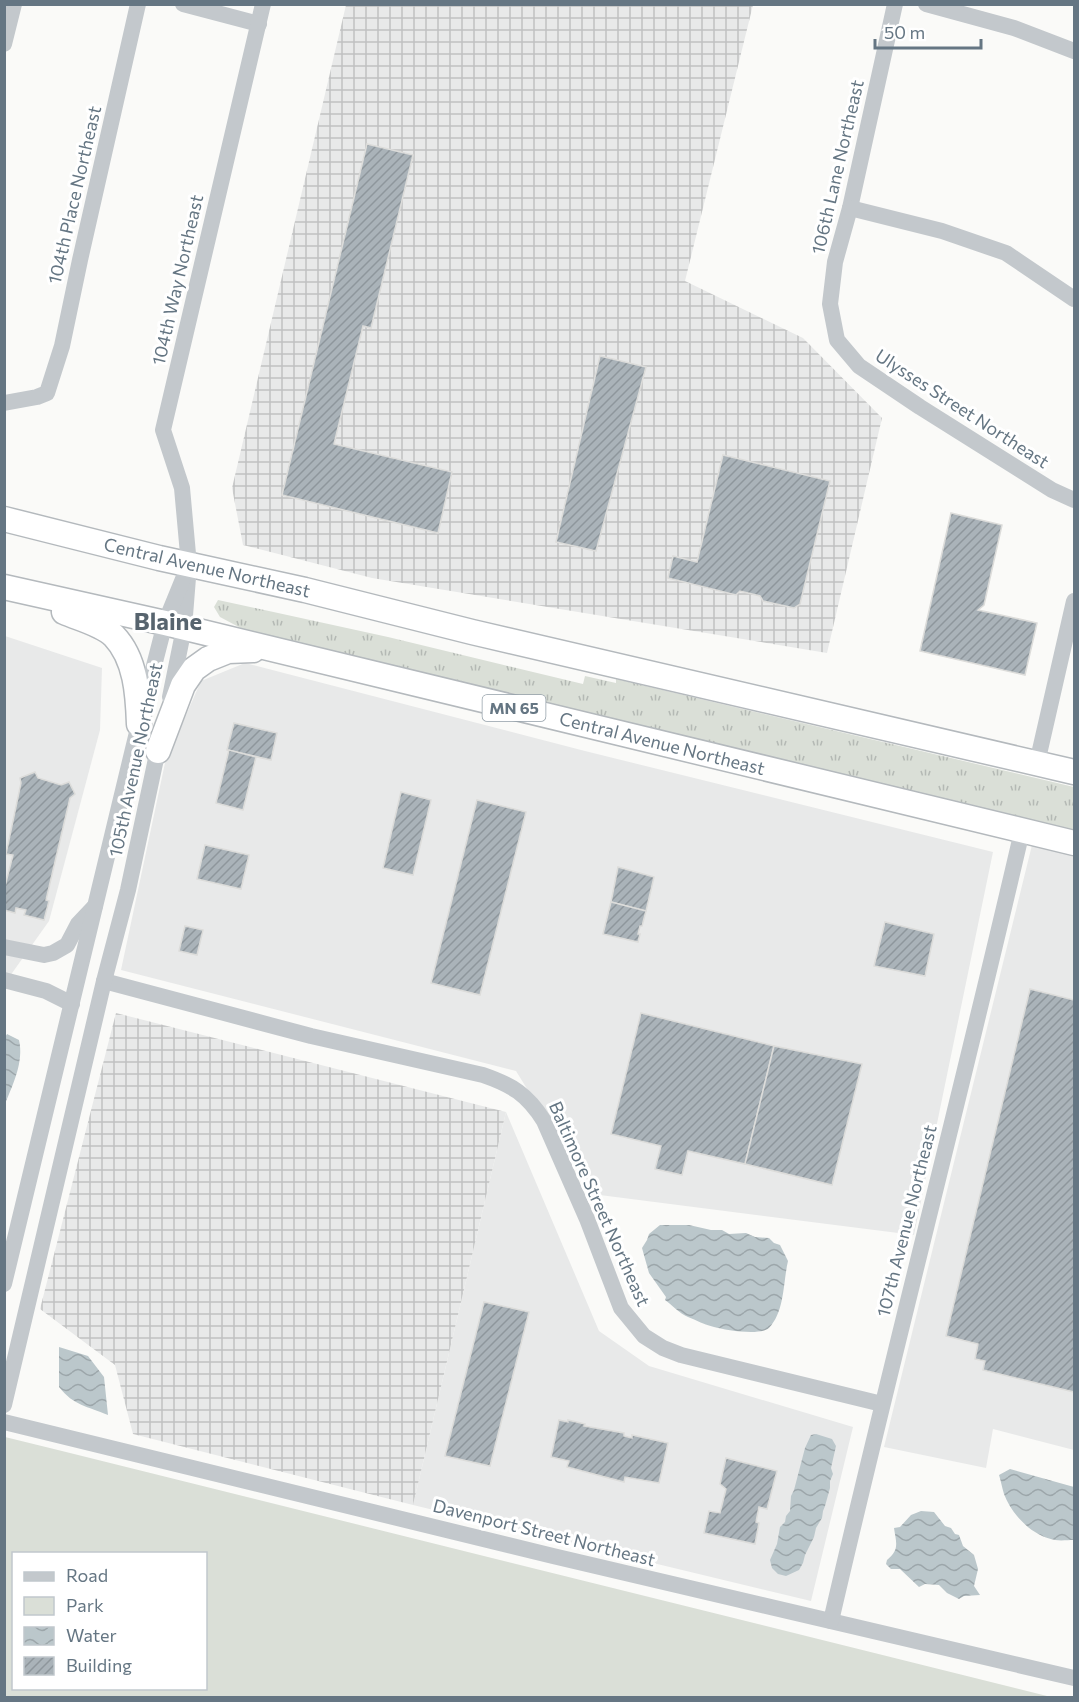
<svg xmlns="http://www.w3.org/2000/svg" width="1079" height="1702" font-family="Commissioner,sans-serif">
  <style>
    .built { fill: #e8e9e9 }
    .industrial { fill: url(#industrial-grid) }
    .grass { fill: url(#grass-tufts) }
    .park { fill: #dadfd7; fill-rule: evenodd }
    .water { fill: url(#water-waves) }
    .building { fill: url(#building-hatch); stroke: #dcdcda; stroke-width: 1.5 }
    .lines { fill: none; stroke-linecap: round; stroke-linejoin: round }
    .highway-casing { stroke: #b4b9bd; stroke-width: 27 }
    .minor { stroke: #c3c8cc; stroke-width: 16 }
    .highway { stroke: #fff; stroke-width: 24 }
    .labels { text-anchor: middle; stroke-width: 6; stroke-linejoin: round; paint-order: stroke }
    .shield { fill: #fff; stroke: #939fa8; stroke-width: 1.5 }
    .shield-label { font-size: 16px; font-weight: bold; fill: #657683 }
    .street-label { font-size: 18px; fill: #657683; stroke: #fff }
    .district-label { font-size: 24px; font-weight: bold; fill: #57646e; stroke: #fff }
  </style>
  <defs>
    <pattern id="industrial-grid" width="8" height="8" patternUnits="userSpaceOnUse" patternTransform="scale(1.5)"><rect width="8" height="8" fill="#e8e9e9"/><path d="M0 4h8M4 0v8" fill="none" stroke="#c0c1c2"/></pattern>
    <pattern id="grass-tufts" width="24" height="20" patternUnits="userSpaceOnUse" patternTransform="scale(1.5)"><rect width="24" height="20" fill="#dadfd7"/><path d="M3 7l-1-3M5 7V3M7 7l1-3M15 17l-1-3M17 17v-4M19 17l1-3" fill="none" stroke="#b4b9b4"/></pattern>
    <pattern id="water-waves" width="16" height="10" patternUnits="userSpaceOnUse" patternTransform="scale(1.5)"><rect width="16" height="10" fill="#bbc7cb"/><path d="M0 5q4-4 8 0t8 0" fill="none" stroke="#9ca6aa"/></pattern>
    <pattern id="building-hatch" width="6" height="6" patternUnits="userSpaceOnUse" patternTransform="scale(1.5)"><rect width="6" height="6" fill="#aab3b9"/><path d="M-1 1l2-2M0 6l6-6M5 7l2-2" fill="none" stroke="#8e969c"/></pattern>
  </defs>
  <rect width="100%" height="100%" fill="#fafaf8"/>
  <!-- built -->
  <g class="built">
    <polygon points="5,636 102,668 100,730 49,921 5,983"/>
    <polygon points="245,663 585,751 993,852 914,1235 592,1194 516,1071 121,970 165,763 201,681"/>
    <polygon points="1032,845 1074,856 1074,1450 993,1429 986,1468 884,1447"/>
    <polygon points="506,1112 599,1331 649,1366 853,1427 811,1601 413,1505"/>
  </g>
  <!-- industrial -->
  <g class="industrial">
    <polygon points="346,5 753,5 685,281 803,338 882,418 827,653 372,578 243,545 232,488"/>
    <polygon points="116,1013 506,1112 413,1505 133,1434 115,1365 40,1309"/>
  </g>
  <!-- grass -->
  <polygon class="grass" points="218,600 388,637 583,684 585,676 616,683 616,679 1074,787 1074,831 250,633 220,617 214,607"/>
  <!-- park -->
  <path class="park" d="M5 1437 62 1451 1051 1697H5ZM14 1554H206V1688H14Z"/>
  <!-- water -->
  <g class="water">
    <path d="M7 1034 19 1040C24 1062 13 1084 5 1104L4 1039Z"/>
    <path d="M660 1225H689L711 1230H722L729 1234 746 1233 755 1237 769 1238 774 1243 780 1245 788 1261C783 1282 785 1311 769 1328 760 1336 725 1330 714 1327 705 1325 696 1320 688 1317 680 1314 672 1305 665 1300L666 1297 649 1273 642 1248 647 1240 649 1234Z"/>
    <path d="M59 1347 88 1356 104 1377 108 1415C87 1406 74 1406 59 1387Z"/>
    <polygon points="816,1434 832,1439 836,1446 831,1468 833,1474 830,1481 830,1488 825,1506 823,1511 822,1518 816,1528 814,1537 805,1555 803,1563 799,1570 786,1576 778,1574 772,1568 770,1560 777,1544 780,1527 785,1522 786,1516 790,1511 791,1496 794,1490 805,1448 811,1435"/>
    <path d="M1010 1469 1074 1487V1540C1068 1540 1061 1541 1055 1540 1032 1536 1012 1515 1004 1494 1002 1488 1001 1481 999 1475Z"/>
    <path d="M921 1511 934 1512 945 1526 951 1528 955 1534 959 1535 963 1546 974 1555 978 1569 974 1586 980 1595 964 1596 959 1599 947 1593 939 1585 925 1584 919 1587 900 1569H891L886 1564 887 1560C900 1550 896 1542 894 1528L900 1527 911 1515Z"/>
  </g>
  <!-- building -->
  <g class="building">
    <polygon points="367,144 413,155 371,328 363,326 334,444 452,472 438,533 282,495"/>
    <polygon points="600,356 646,367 596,551 556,542"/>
    <polygon points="723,455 830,481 800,604 794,608 763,601 760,596 740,591 736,595 668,578 673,556 697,562"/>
    <polygon points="951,513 1002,525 984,605 978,610 1037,623 1025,675 920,651"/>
    <polygon points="234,723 277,733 271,760 227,750"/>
    <polygon points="229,750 256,757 243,810 216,803"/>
    <polygon points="35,772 38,778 61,785 69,782 75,794 70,798 46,900 49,901 44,920 24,915 26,910 16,908 15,913 4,910 4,890 13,855 6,854 21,783 20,778"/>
    <polygon points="401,792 431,800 413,875 383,868"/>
    <polygon points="477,800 526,812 480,995 431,983"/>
    <polygon points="205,845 249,855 241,889 197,879"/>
    <polygon points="618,867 654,877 646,911 611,902"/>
    <polygon points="611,902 646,911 642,926 640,926 638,934 640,934 638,942 603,934"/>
    <polygon points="885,922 934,934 925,976 874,966"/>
    <polygon points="185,926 203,930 197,955 179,951"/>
    <polygon points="1030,989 1074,1000 1074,1392 983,1370 985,1361 975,1359 978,1344 946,1336"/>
    <polygon points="641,1013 774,1046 745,1164 688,1151 682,1175 655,1169 661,1146 611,1134"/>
    <polygon points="774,1046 862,1064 832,1185 745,1164"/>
    <polygon points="484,1302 529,1312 490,1466 445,1456"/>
    <polygon points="559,1420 568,1422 568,1420 585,1424 584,1426 624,1433 624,1436 632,1438 632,1435 668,1443 659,1483 625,1477 624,1482 567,1467 569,1461 551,1457"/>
    <polygon points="726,1458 777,1471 767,1509 759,1507 756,1522 759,1523 755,1544 704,1533 709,1511 720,1513 726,1489 720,1484"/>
  </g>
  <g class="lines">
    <defs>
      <g id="highway">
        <polyline points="4,519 159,558 305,590 472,632 1074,772"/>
        <polyline points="4,587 165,623 1074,843"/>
        <path d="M64 612C80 619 102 624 114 636 136 659 138 695 139 724"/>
        <polyline points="158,751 183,685 194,669 208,659 228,651 253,650"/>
      </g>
    </defs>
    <!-- highway casing -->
    <use href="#highway" class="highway-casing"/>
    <!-- minor -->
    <g class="minor">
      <polyline points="183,4 259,24"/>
      <polyline points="895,4 850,208 835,262 830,304 837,340 859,366 920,407 1052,490 1074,500"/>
      <polyline points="926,4 1014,28 1074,51"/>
      <polyline points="4,44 14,4"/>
      <polyline points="850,208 942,231 1006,253 1074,299"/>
      <polyline points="4,403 37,397 47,393 62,346 80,260 138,4"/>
      <polyline points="170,697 184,628 189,565 182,488 163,430 263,4"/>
      <polyline points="1037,763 1074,601"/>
      <polyline points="4,947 44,955 53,953 67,945 78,924 95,906"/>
      <polyline points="4,980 46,991 72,1004"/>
      <path d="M104 981 311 1036 483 1075C512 1085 527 1094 544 1121L587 1219 621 1308 644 1336 663 1348 681 1355 882 1404"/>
      <polyline points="4,1284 139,724 165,623 183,579"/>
      <polyline points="4,1405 104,981 128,890 160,740"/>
      <polyline points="4,1422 553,1556 1074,1678"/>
      <path d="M831 1621C892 1357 961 1095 1022 831"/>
    </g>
    <!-- highway -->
    <use href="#highway" class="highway"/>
  </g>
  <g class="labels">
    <!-- shield labels -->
    <rect class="shield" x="482.5" y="695" width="63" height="26" rx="4.5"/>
    <g class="shield-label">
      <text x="514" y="714">MN 65</text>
    </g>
    <!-- street labels -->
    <g class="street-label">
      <text transform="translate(838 167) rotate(-77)" y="6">106th Lane Northeast</text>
      <text transform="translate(75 195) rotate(-77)" y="6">104th Place Northeast</text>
      <text transform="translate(178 280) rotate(-77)" y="6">104th Way Northeast</text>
      <text transform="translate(962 409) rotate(33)" y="6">Ulysses Street Northeast</text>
      <text transform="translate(207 568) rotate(13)" y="6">Central Avenue Northeast</text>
      <text transform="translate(662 744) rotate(14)" y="6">Central Avenue Northeast</text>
      <text transform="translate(136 760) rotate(-78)" y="6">105th Avenue Northeast</text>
      <text transform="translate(599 1204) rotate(66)" y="6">Baltimore Street Northeast</text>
      <text transform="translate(907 1221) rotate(-76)" y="6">107th Avenue Northeast</text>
      <text transform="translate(544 1533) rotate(14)" y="6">Davenport Street Northeast</text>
    </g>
    <!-- district labels -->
    <g class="district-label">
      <text x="168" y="630">Blaine</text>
    </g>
  </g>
  <!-- border -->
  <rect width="1079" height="1702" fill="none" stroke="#657683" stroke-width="12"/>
  <!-- legend -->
  <rect x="12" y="1552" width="195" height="138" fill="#ffffff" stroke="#c1c8cd" stroke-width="1.5"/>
  <rect x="24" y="1572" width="30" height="9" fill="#c3c8cc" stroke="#c1c8cd" stroke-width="1.5"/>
  <text x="66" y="1582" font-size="18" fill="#657683">Road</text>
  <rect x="24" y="1597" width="30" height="18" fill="#dadfd7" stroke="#c1c8cd" stroke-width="1.5"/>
  <text x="66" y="1612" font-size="18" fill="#657683">Park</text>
  <rect x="24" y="1627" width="30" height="18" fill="url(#water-waves)" stroke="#c1c8cd" stroke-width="1.5"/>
  <text x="66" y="1642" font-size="18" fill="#657683">Water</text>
  <rect x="24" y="1657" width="30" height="18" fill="url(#building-hatch)" stroke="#c1c8cd" stroke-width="1.5"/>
  <text x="66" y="1672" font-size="18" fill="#657683">Building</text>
  <!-- scale -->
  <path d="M875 39v9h106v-9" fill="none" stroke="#657683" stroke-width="3"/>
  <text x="884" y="39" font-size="18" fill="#657683" stroke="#ffffff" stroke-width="4.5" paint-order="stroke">50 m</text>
</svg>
